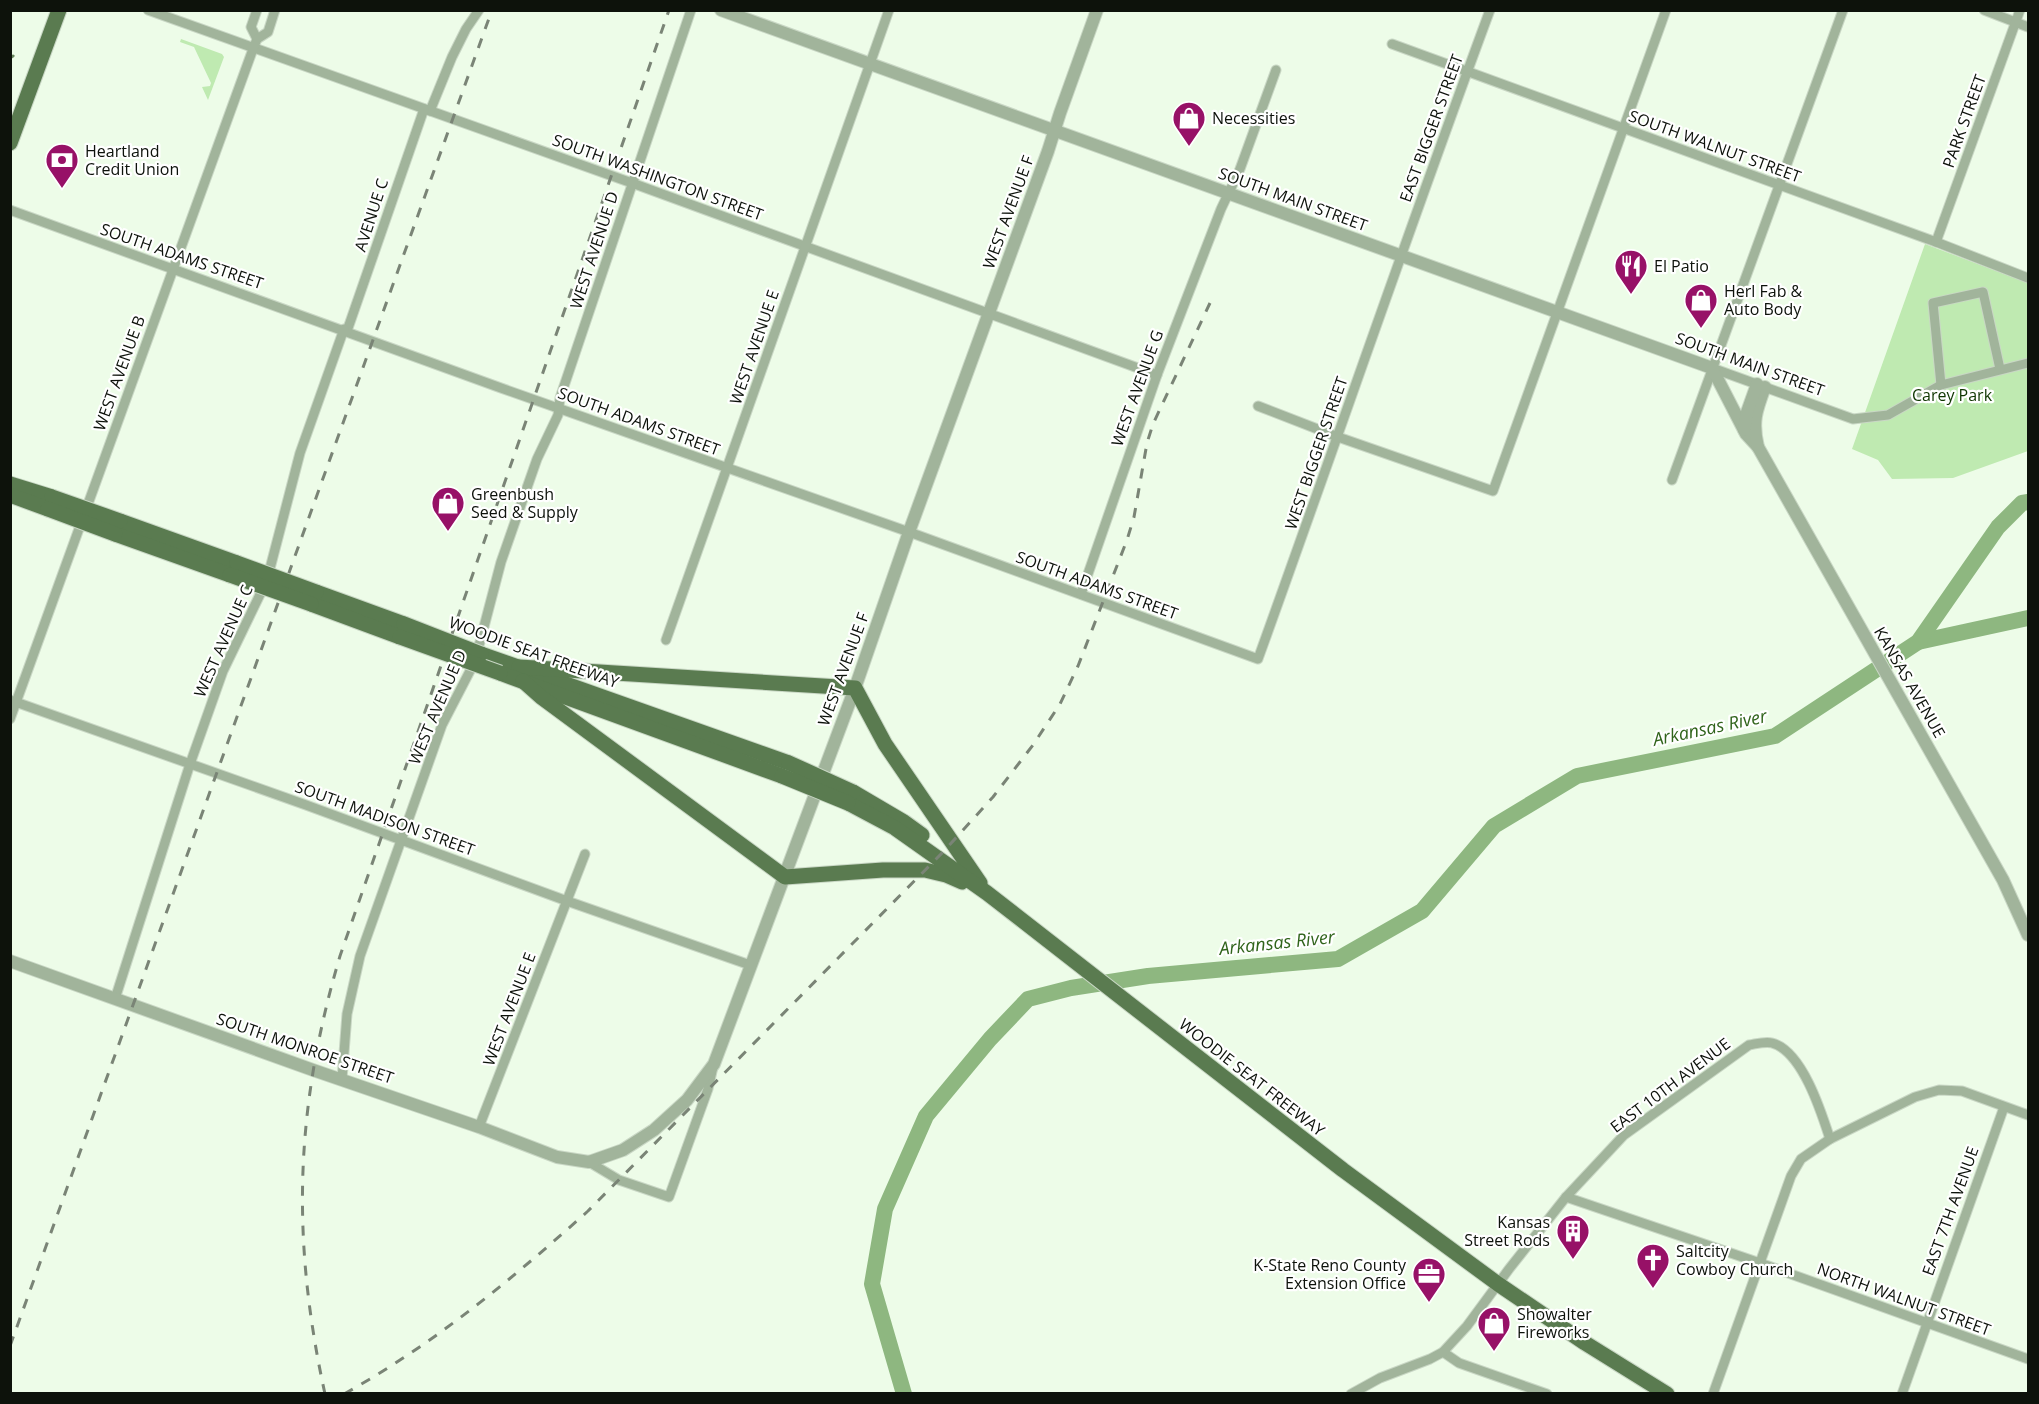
<svg xmlns="http://www.w3.org/2000/svg" width="2039" height="1404" font-family="'Open Sans',sans-serif">
  <style>
    .green { fill: #bfeab1 }
    .lines { fill: none; stroke-linecap: round; stroke-linejoin: round }
    .stream { stroke: #67865d; stroke-width: 3 }
    .river { stroke: #8eb780; stroke-width: 16 }
    .minor-casing { stroke: #c9d7c5; stroke-width: 11 }
    .tertiary-casing { stroke: #c9d7c5; stroke-width: 14 }
    .primary-casing { stroke: #c9d7c5; stroke-width: 17 }
    .minor { stroke: #a1b49b; stroke-width: 9 }
    .tertiary { stroke: #a1b49b; stroke-width: 12 }
    .primary { stroke: #5a7b50; stroke-width: 15 }
    .rail { stroke: #7a8476; stroke-width: 3; stroke-dasharray: 10 10; stroke-linecap: butt }
    .primary-bridge-casing { stroke: #c9d7c5; stroke-width: 17; stroke-linecap: butt }
    .primary-bridge { stroke: #5a7b50; stroke-width: 15 }
    .labels { text-anchor: middle; stroke-width: 4.5; stroke-linejoin: round; paint-order: stroke }
    .poi-label { font-size: 16px; fill: #0d120b; stroke: #fff; text-anchor: start }
    .street-label { font-size: 16px; fill: #0d120b; stroke: #fff }
    .park-label { font-size: 16px; fill: #0f3600; stroke: #fff }
    .water-label { font-size: 18px; font-style: italic; fill: #30641b; stroke: #fff }
  </style>
  <rect width="100%" height="100%" fill="#edfce8"/>
  <!-- green -->
  <g class="green">
    <polygon points="181,39 222,54 224,57 208,100 202,87 210,86 211,83 194,47 180,42"/>
    <polygon points="1925,244 2028,283 2028,451 1953,478 1892,479 1878,460 1852,449"/>
  </g>
  <g class="lines">
    <!-- stream -->
    <polyline class="stream" points="10,58 13,56"/>
    <!-- river -->
    <g class="river">
      <polyline points="1918,642 2028,618"/>
      <polyline points="904,1394 872,1284 885,1209 926,1116 990,1039 1028,999 1071,988 1148,976 1338,959 1422,911 1494,826 1577,776 1775,736 1918,642 1998,527 2022,503 2028,502"/>
    </g>
    <defs>
      <g id="minor">
        <polyline points="148,10 632,183 1157,375"/>
        <polyline points="1984,10 2028,27"/>
        <polyline points="257,39 251,27 257,10"/>
        <polyline points="1392,44 1936,242 2028,278"/>
        <polyline points="430,111 452,57 466,29 479,10"/>
        <path d="M10 210 501 388 909 532 1258 659C1336 443 1410 226 1490 10"/>
        <polyline points="1936,242 2020,10"/>
        <polyline points="347,331 424,109"/>
        <polyline points="1712,368 1853,419 1888,415 1941,385 2028,363"/>
        <polyline points="1941,385 1933,303 1983,292 2000,369"/>
        <polyline points="1258,406 1338,437 1493,491 1666,10"/>
        <polyline points="1672,480 1843,10"/>
        <polyline points="1081,594 1157,375 1221,209 1240,169 1276,70"/>
        <polyline points="666,640 889,10"/>
        <polyline points="10,700 306,805 567,901 750,965"/>
        <polyline points="10,719 253,49 257,39 268,32 275,10"/>
        <polyline points="115,999 190,764 223,671 267,580 300,453 344,329"/>
        <polyline points="342,1079 347,1014 360,956 442,725 471,669 480,642 501,562 537,459 558,415 560,398 691,10"/>
        <polyline points="479,1127 585,854"/>
        <polyline points="589,1162 619,1180 669,1197 708,1089 713,1067"/>
        <polyline points="1566,1197 1760,1263 2028,1359"/>
        <polyline points="1443,1352 1459,1363 1547,1394"/>
        <path d="M1351 1394 1380 1378 1430 1359 1443 1352 1467 1326 1509 1269 1566 1197 1624 1135 1749 1045C1756 1044 1765 1041 1772 1043 1802 1051 1821 1111 1830 1139"/>
        <polyline points="1713,1394 1791,1176 1801,1159 1830,1139 1915,1097 1939,1090 1962,1091 2028,1115"/>
        <polyline points="1902,1394 2004,1107"/>
      </g>
      <g id="tertiary">
        <polyline points="721,10 1712,368 1746,434 1758,447"/>
        <path d="M1765 387C1756 411 1752 422 1758 447L2003 880 2028 935"/>
        <polyline points="1744,430 1747,412 1757,384"/>
        <polyline points="10,961 313,1070 479,1127 557,1157 589,1162 623,1150 654,1130 687,1100 714,1064 855,688 909,532 1048,151 1060,113 1097,10"/>
      </g>
      <g id="primary">
        <polyline points="10,143 59,10"/>
        <polyline points="10,484 52,497"/>
        <polyline points="10,495 48,509"/>
        <polyline points="120,521 237,563"/>
        <polyline points="115,534 230,575"/>
        <polyline points="316,592 404,624"/>
        <polyline points="311,604 400,637"/>
        <polyline points="481,654 789,763"/>
        <polyline points="519,667 855,688 885,744 980,883"/>
        <polyline points="500,673 782,776"/>
        <polyline points="523,681 541,697 785,877 883,870 925,870 946,875 962,882"/>
        <polyline points="853,792 904,822 922,835"/>
        <polyline points="848,803 895,828 987,893 1343,1170 1498,1284 1585,1343 1667,1394"/>
      </g>
    </defs>
    <!-- minor casing -->
    <use href="#minor" class="minor-casing"/>
    <!-- tertiary casing -->
    <use href="#tertiary" class="tertiary-casing"/>
    <!-- primary casing -->
    <use href="#primary" class="primary-casing"/>
    <!-- minor -->
    <use href="#minor" class="minor"/>
    <!-- tertiary -->
    <use href="#tertiary" class="tertiary"/>
    <!-- primary -->
    <use href="#primary" class="primary"/>
    <!-- rail -->
    <g class="rail">
      <polyline points="10,1346 492,10"/>
      <path d="M325 1394C291 1239 295 1108 340 956L669 10"/>
      <path d="M344 1394C434 1344 512 1279 588 1211L944 851 993 797 1033 745 1060 704 1078 666 1127 540 1134 517 1147 443 1153 424 1210 303"/>
    </g>
    <defs>
      <g id="primary-bridge">
        <polyline points="52,497 120,521"/>
        <polyline points="48,509 115,534"/>
        <polyline points="237,563 316,592"/>
        <polyline points="230,575 311,604"/>
        <polyline points="404,624 481,654"/>
        <polyline points="400,637 500,673"/>
        <polyline points="789,763 853,792"/>
        <polyline points="782,776 848,803"/>
      </g>
    </defs>
    <!-- primary-bridge casing -->
    <use href="#primary-bridge" class="primary-bridge-casing"/>
    <!-- primary-bridge -->
    <use href="#primary-bridge" class="primary-bridge"/>
  </g>
  <!-- icons -->
  <defs>
    <symbol id="shop-pin" viewBox="-11 -11 22 30"><path d="M0 17L-7.5 6A9.5 9.5 0 1 1 7.5 6Z" fill="#971167" stroke="#fff"/><path d="M-5-2.5h2.3a2.7 3.5 0 0 1 5.4 0H5L5.5 6h-11ZM-1.5-2.5h3a1.5 2.3 0 0 0-3 0Z" fill="#fff"/></symbol>
    <symbol id="bank-pin" viewBox="-11 -11 22 30"><path d="M0 17L-7.5 6A9.5 9.5 0 1 1 7.5 6Z" fill="#971167" stroke="#fff"/><path d="M-6-4H6V4H-6ZM0-2.3a2.3 2.3 0 1 0 0 4.6a2.3 2.3 0 1 0 0-4.6Z" fill="#fff"/></symbol>
    <symbol id="restaurant-pin" viewBox="-11 -11 22 30"><path d="M0 17L-7.5 6A9.5 9.5 0 1 1 7.5 6Z" fill="#971167" stroke="#fff"/><path d="M-5-6h1v4h1v-4h1v4h1v-4h1v5L-1.5 .5V6h-2V.5L-5-1ZM5-6V6H3V1.5H1.5Q1.5-4 5-6Z" fill="#fff"/></symbol>
    <symbol id="building-pin" viewBox="-11 -11 22 30"><path d="M0 17L-7.5 6A9.5 9.5 0 1 1 7.5 6Z" fill="#971167" stroke="#fff"/><path d="M-4-6H4V6H1V3H-1V6H-4ZM-2.5-4.3h1.7v1.8h-1.7ZM.8-4.3h1.7v1.8H.8ZM-2.5-1h1.7V.8h-1.7ZM.8-1h1.7V.8H.8Z" fill="#fff"/></symbol>
    <symbol id="church-pin" viewBox="-11 -11 22 30"><path d="M0 17L-7.5 6A9.5 9.5 0 1 1 7.5 6Z" fill="#971167" stroke="#fff"/><path d="M-1.2-6h2.4v3.5h3.3v2.4h-3.3V6h-2.4V-.1h-3.3v-2.4h3.3Z" fill="#fff"/></symbol>
    <symbol id="office-pin" viewBox="-11 -11 22 30"><path d="M0 17L-7.5 6A9.5 9.5 0 1 1 7.5 6Z" fill="#971167" stroke="#fff"/><path d="M-6-3h4V-5.5h4V-3h4V5H-6ZM-1-4.5V-3h2v-1.5ZM-6 0V1H6V0Z" fill="#fff"/></symbol>
  </defs>
  <g fill-rule="evenodd">
    <use href="#shop-pin" x="1170" y="99" width="38" height="52"/>
    <use href="#bank-pin" x="43" y="141" width="38" height="52"/>
    <use href="#restaurant-pin" x="1612" y="247" width="38" height="52"/>
    <use href="#shop-pin" x="1682" y="281" width="38" height="52"/>
    <use href="#shop-pin" x="429" y="484" width="38" height="52"/>
    <use href="#building-pin" x="1554" y="1212" width="38" height="52"/>
    <use href="#church-pin" x="1634" y="1241" width="38" height="52"/>
    <use href="#office-pin" x="1410" y="1255" width="38" height="52"/>
    <use href="#shop-pin" x="1475" y="1304" width="38" height="52"/>
  </g>
  <g class="labels">
    <!-- poi labels -->
    <g class="poi-label">
      <text x="1212" y="124">Necessities</text>
      <text x="85" y="157">Heartland<tspan x="85" dy="18">Credit Union</tspan></text>
      <text x="1654" y="272">El Patio</text>
      <text x="1724" y="297">Herl Fab &amp;<tspan x="1724" dy="18">Auto Body</tspan></text>
      <text x="471" y="500">Greenbush<tspan x="471" dy="18">Seed &amp; Supply</tspan></text>
      <text x="1550" y="1228" text-anchor="end">Kansas<tspan x="1550" dy="18">Street Rods</tspan></text>
      <text x="1676" y="1257">Saltcity<tspan x="1676" dy="18">Cowboy Church</tspan></text>
      <text x="1406" y="1271" text-anchor="end">K-State Reno County<tspan x="1406" dy="18">Extension Office</tspan></text>
      <text x="1517" y="1320">Showalter<tspan x="1517" dy="18">Fireworks</tspan></text>
    </g>
    <!-- street labels -->
    <g class="street-label">
      <text transform="translate(1964 121) rotate(-70)" y="6">PARK STREET</text>
      <text transform="translate(1431 128) rotate(-70)" y="6">EAST BIGGER STREET</text>
      <text transform="translate(1715 146) rotate(20)" y="6">SOUTH WALNUT STREET</text>
      <text transform="translate(658 177) rotate(20)" y="6">SOUTH WASHINGTON STREET</text>
      <text transform="translate(1293 199) rotate(20)" y="6">SOUTH MAIN STREET</text>
      <text transform="translate(1008 212) rotate(-70)" y="6">WEST AVENUE F</text>
      <text transform="translate(371 215) rotate(-72)" y="6">AVENUE C</text>
      <text transform="translate(594 250) rotate(-72)" y="6">WEST AVENUE D</text>
      <text transform="translate(182 256) rotate(19)" y="6">SOUTH ADAMS STREET</text>
      <text transform="translate(754 347) rotate(-71)" y="6">WEST AVENUE E</text>
      <text transform="translate(1750 364) rotate(20)" y="6">SOUTH MAIN STREET</text>
      <text transform="translate(119 373) rotate(-70)" y="6">WEST AVENUE B</text>
      <text transform="translate(1137 388) rotate(-70)" y="6">WEST AVENUE G</text>
      <text transform="translate(639 421) rotate(20)" y="6">SOUTH ADAMS STREET</text>
      <text transform="translate(1316 453) rotate(-71)" y="6">WEST BIGGER STREET</text>
      <text transform="translate(1097 585) rotate(20)" y="6">SOUTH ADAMS STREET</text>
      <text transform="translate(223 641) rotate(-66)" y="6">WEST AVENUE C</text>
      <text transform="translate(534 652) rotate(20)" y="6">WOODIE SEAT FREEWAY</text>
      <text transform="translate(843 669) rotate(-70)" y="6">WEST AVENUE F</text>
      <text transform="translate(1910 682) rotate(60)" y="6">KANSAS AVENUE</text>
      <text transform="translate(437 707) rotate(-67)" y="6">WEST AVENUE D</text>
      <text transform="translate(385 818) rotate(20)" y="6">SOUTH MADISON STREET</text>
      <text transform="translate(509 1009) rotate(-69)" y="6">WEST AVENUE E</text>
      <text transform="translate(305 1048) rotate(19)" y="6">SOUTH MONROE STREET</text>
      <text transform="translate(1252 1077) rotate(38)" y="6">WOODIE SEAT FREEWAY</text>
      <text transform="translate(1670 1085) rotate(-37)" y="6">EAST 10TH AVENUE</text>
      <text transform="translate(1950 1211) rotate(-70)" y="6">EAST 7TH AVENUE</text>
      <text transform="translate(1904 1299) rotate(20)" y="6">NORTH WALNUT STREET</text>
    </g>
    <!-- park labels -->
    <g class="park-label">
      <text x="1952" y="401">Carey Park</text>
    </g>
    <!-- water labels -->
    <g class="water-label">
      <text transform="translate(1710 728) rotate(-12)" y="6">Arkansas River</text>
      <text transform="translate(1277 943) rotate(-6)" y="6">Arkansas River</text>
    </g>
  </g>
  <!-- border -->
  <rect width="2039" height="1404" fill="none" stroke="#0d120b" stroke-width="24"/>
</svg>
